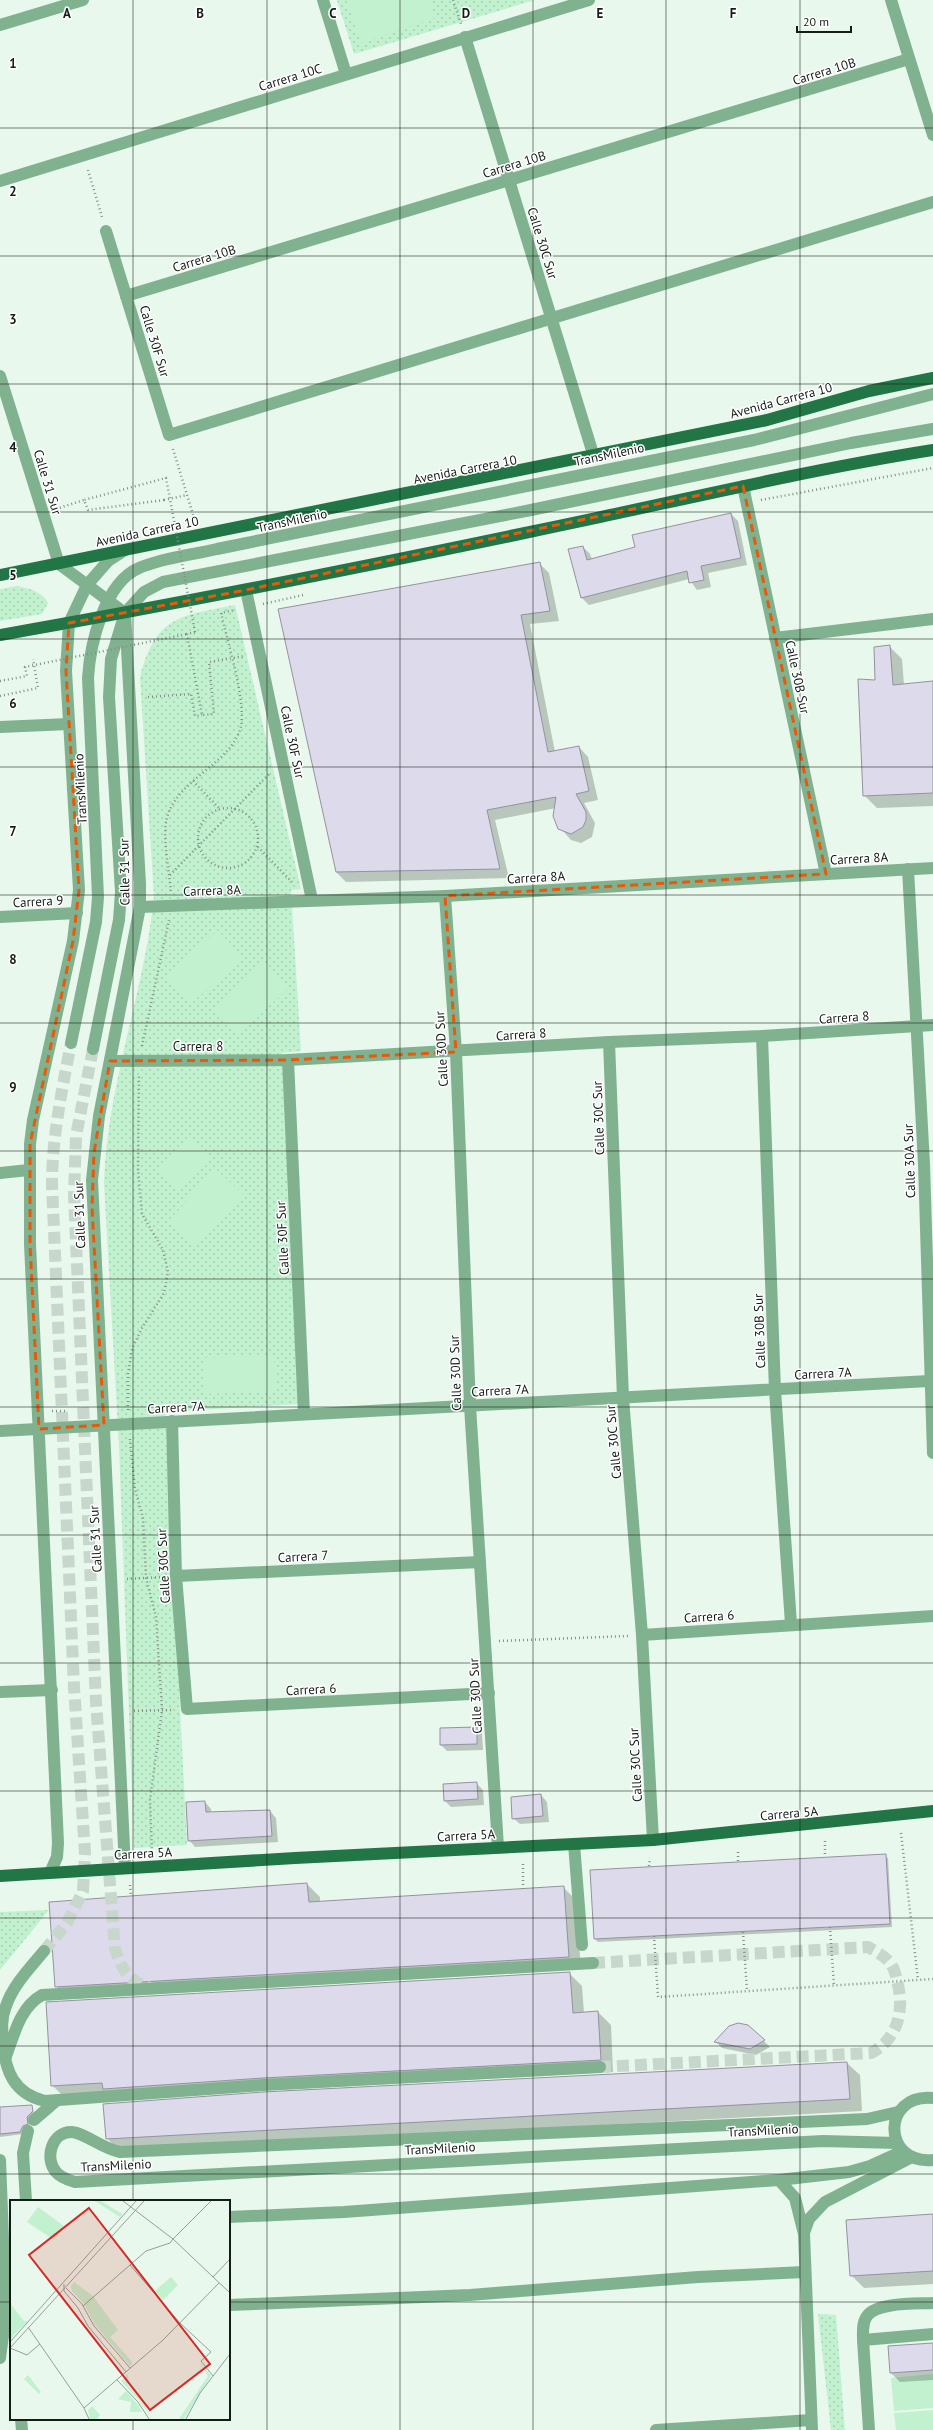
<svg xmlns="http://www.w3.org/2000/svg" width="933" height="2430" font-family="'PT Sans',sans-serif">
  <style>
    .grass { fill: url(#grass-dots) }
    .pitch { fill: #c1f1cf }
    .shadow { fill: #0003 }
    .building { fill: #dddbeb; stroke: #9392a1 }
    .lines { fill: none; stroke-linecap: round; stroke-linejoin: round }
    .minor-tunnel { stroke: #c8d7cc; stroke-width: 12; stroke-dasharray: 12 6; stroke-linecap: butt }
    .path { stroke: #849087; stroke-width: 2.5; stroke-dasharray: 1 3; stroke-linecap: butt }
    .minor { stroke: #81b28f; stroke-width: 12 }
    .major { stroke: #227545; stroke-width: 12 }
    .path-bridge { stroke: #849087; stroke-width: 2.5; stroke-dasharray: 1 3; stroke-linecap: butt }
    .marked { fill: none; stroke: #e8590c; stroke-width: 3; stroke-dasharray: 8 5; stroke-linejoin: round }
    .grid { fill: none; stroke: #151b17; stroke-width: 1; stroke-opacity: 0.55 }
    .labels { text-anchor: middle; stroke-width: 3; stroke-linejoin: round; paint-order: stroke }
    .street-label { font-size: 13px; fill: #151b17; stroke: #fff }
    .inset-road { fill: none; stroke: #94a097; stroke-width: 1 }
    .view { fill: #d62828; fill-opacity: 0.15; stroke: #d62828; stroke-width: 2 }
    .inset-edge { fill: none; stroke: #151b17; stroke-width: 2 }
    .grid-label { font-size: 13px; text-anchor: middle; font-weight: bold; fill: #151b17; stroke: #fff; stroke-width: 3; stroke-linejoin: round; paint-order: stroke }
  </style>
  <defs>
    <pattern id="grass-dots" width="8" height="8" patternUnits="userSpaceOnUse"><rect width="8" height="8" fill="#c1f1cf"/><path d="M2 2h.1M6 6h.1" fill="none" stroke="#a5ceb1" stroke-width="1.8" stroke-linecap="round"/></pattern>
  </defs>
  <rect width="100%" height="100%" fill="#e8f8ec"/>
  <!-- grass -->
  <g class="grass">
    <polygon points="337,0 535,0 354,54"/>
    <path d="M16 586C28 588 42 591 48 603L42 614 0 621V589Z"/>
    <path d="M235 605 301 889 291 890 301 1051 282 1053 300 1404 165 1412 187 1845 134 1848 119 1446 104 1183C107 1085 144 993 154 897L140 677C156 616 179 616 235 605Z"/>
    <polygon points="49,1910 0,1970 0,1912"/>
    <polygon points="818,2314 836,2315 845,2430 831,2430"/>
  </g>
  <!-- pitch -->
  <g class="pitch">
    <polygon points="346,0 429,0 435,18 361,43"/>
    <polygon points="218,930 243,957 191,1004 167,977"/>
    <polygon points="264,961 289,988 238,1035 213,1009"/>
    <polygon points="188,1138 210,1161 178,1192 156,1170"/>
    <polygon points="216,1169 243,1194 195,1244 169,1220"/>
    <polygon points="274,1356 276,1392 205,1394 204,1358"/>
    <polygon points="933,2374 933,2408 894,2411 891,2378"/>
    <polygon points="933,2410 933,2430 896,2430 894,2413"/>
  </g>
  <!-- shadow -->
  <g class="shadow">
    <polygon points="731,514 738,521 747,565 708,573 711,587 697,590 689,579 589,605 582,598 583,547 590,554 592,559 636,548"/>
    <polygon points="539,563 549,573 559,621 530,624 555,752 579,747 588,757 598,800 584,803 595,823 592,837 581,843 571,840 555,822 556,808 495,820 509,878 346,882 336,872"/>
    <polygon points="889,646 902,659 904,685 933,682 933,806 877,808 864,795 876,681"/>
    <polygon points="476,1728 482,1734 483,1750 447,1751 441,1745 441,1729"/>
    <polygon points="476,1783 483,1790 484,1805 451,1807 445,1801"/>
    <polygon points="541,1795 547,1802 549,1822 520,1824 513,1818"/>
    <polygon points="205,1802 211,1809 211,1813 270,1811 276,1818 278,1842 195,1847 189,1840"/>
    <polygon points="885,1856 888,1858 892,1927 598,1942 595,1939"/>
    <polygon points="307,1884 320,1897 320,1902 563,1887 576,1900 581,1969 69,1999 56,1986"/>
    <polygon points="569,1973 582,1986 584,2013 598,2012 611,2025 613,2072 276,2090 65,2098 52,2085"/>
    <polygon points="748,2026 770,2047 756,2055 722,2048 716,2042"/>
    <polygon points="847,2063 860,2075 862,2111 119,2151 107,2138"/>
    <polygon points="31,2106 35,2115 30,2120 30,2127 23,2134 0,2137 0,2109"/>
    <polygon points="933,2215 933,2284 864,2288 851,2275"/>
    <polygon points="933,2344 933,2380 900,2382 891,2373"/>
  </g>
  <!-- building -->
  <g class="building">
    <polygon points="731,513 741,558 701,566 704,580 689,583 687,571 581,598 568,549 583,546 587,560 635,547 632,535"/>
    <polygon points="540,562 550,611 521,615 548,752 579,746 589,791 576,794 586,812 586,820 583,827 571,834 558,829 553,816 556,797 487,810 500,869 336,872 278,609"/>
    <polygon points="890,645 893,685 933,681 933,793 863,796 858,679 875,680 874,647"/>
    <polygon points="477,1727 477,1744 440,1745 440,1728"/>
    <polygon points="477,1782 478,1799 444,1801 443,1784"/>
    <polygon points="541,1794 543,1816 512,1819 511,1797"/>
    <polygon points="205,1801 206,1812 270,1810 272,1836 188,1841 186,1802"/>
    <polygon points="886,1854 890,1924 594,1939 590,1870"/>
    <polygon points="307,1883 309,1902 564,1886 569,1957 55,1987 49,1902"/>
    <polygon points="570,1972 573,2013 598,2011 601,2060 263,2078 103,2089 102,2083 51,2086 46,2002"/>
    <polygon points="738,2023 748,2025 765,2040 750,2049 714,2042 729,2026"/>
    <polygon points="847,2062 850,2099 106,2139 103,2104 263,2092"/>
    <polygon points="32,2105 33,2111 27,2117 28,2124 23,2126 20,2132 0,2134 0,2107"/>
    <polygon points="933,2214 933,2271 850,2276 846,2220"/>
    <polygon points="933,2343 933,2370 890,2373 888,2346"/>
  </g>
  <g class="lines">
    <!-- minor-tunnel -->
    <g class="minor-tunnel">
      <path d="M93 1049 76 1136 74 1195 96 1703 115 1949C123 1972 127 1979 150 1988"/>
      <path d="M44 1951 67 1923 83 1891 85 1853 74 1687 52 1185C52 1137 62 1090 71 1043"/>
      <path d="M593 1963 868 1947C877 1952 887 1957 892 1966 895 1970 896 1977 897 1981 905 2010 898 2039 871 2053L600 2067"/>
    </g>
    <!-- path -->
    <g class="path">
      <polyline points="453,0 461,24"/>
      <polyline points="88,170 102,217"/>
      <polyline points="173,449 195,521"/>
      <polyline points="164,500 187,495"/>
      <polyline points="761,500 933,468"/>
      <polyline points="56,509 84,500"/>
      <polyline points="263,604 303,595"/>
      <polyline points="195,632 187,634 202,715 214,714 209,662 245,656"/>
      <polyline points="0,696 38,688 33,659"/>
      <polyline points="148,697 191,694 195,716 202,715"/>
      <polyline points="193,781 219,808"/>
      <circle cx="228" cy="838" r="30"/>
      <polyline points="258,847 292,882"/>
      <polyline points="170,875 270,773"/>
      <path d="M171 891C169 872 163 839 166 822 173 780 232 765 241 726 246 700 227 640 221 613L235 610"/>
      <polyline points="142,1046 169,920"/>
      <polyline points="128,1410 128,1374 132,1349 142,1328 164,1293 168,1272 163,1250 142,1214 138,1170 139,1075"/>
      <polyline points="52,1411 65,1411"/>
      <polyline points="130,1439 135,1489 143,1518 146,1578 156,1617 162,1710 150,1800 152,1852"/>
      <polyline points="127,1579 162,1577"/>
      <polyline points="499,1641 628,1636"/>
      <polyline points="134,1711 173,1710"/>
      <polyline points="901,1833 918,1980"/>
      <polyline points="825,1841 825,1857"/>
      <polyline points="738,1852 738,1862"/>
      <polyline points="523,1864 523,1889"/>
      <polyline points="649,1866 650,1858"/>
      <polyline points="130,1885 131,1896"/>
      <polyline points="830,1927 834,1986"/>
      <polyline points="743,1932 747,1991"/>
      <polyline points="654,1936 658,1997 933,1979"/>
    </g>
    <!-- minor -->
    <g class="minor">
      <polyline points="323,0 346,74"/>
      <polyline points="891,0 933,135"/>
      <polyline points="0,25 83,0"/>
      <polyline points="465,37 594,457"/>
      <polyline points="0,181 589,0"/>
      <polyline points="106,231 169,435 933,202"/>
      <polyline points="126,296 909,59"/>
      <polyline points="0,376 59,564 125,613 140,884 140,907 99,1116 92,1180 125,1868"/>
      <polyline points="743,486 826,874"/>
      <polyline points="246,590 312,900"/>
      <polyline points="775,638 933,619"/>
      <polyline points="0,727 69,724"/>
      <polyline points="908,869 924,1164 933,1453"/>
      <polyline points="445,896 456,1052 470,1406 498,1847"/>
      <polyline points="140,907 445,896 933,868"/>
      <polyline points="0,917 77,913"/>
      <polyline points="762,1036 775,1390 791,1624"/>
      <polyline points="609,1042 623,1398 642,1635 653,1840"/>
      <path d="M71 1043 96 922 98 897 88 678C90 645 104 583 139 568 162 558 192 555 217 549L754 440 933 394"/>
      <polyline points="93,1049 119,920 121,892 109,697 111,659 125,613 144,592 163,582 531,510 851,443 933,429"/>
      <polyline points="288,1060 304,1414"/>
      <polyline points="110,1061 288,1060 609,1042 762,1036 933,1025"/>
      <polyline points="0,1173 29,1170"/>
      <polyline points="172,1421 176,1576 187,1709 489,1693"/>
      <polyline points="0,1431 929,1381"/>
      <polyline points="176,1576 480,1562"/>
      <polyline points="642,1635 933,1616"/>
      <polyline points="0,1692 52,1690"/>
      <polyline points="574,1844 582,1945"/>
      <polyline points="50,1873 57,1857 58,1843 30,1244 30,1144 33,1120 73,941 79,890 66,671 69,623 87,585 108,561 125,550"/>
      <path d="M44 1951C30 1968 13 1985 6 2006 1 2018 2 2030 3 2042 5 2071 14 2094 45 2101L263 2085 600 2067"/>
      <path d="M5 2059C14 2036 19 2008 42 1995L593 1963"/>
      <path d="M933 2098C881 2093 882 2165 933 2160"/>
      <polyline points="34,2120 56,2101"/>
      <path d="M897 2143 823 2141 75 2182C68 2180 60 2177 56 2172 44 2158 52 2132 71 2132 83 2132 103 2149 120 2152L867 2119 898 2112"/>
      <polyline points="0,2160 6,2314 0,2358"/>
      <polyline points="779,2180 795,2198 804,2234 812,2430"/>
      <polyline points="26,2201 23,2153 28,2131"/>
      <polyline points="229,2217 344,2212 779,2180 849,2172 870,2166 903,2151"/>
      <polyline points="804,2233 809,2219 825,2202 912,2157"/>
      <polyline points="229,2305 470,2295 698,2277 804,2272"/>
      <polyline points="863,2340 933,2334"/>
      <polyline points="21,2419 22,2430"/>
      <polyline points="656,2430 811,2420"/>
      <path d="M869 2430 863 2340C863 2332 862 2323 867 2316 877 2302 917 2304 933 2303"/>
    </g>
    <!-- major -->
    <g class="major">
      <polyline points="0,575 767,420 869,391 933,378"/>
      <path d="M0 635C199 600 398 560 596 518 708 494 820 468 933 450"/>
      <polyline points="0,1876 295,1858 653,1840 933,1811"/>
    </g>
    <!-- path-bridge -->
    <g class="path-bridge">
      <polyline points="164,500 88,510 84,500 166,478 195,632"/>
      <polyline points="0,681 27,676 25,667 187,634"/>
    </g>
  </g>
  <!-- marked area -->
  <path class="marked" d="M743 486 826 874 445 896 456 1052 288 1060 110 1061 94 1152 92 1208 104 1425 39 1429 30 1244V1144L73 941 79 890 66 671 69 623 246 590Z"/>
  <!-- grid -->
  <path class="grid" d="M133 0V2201M267 0V2430M400 0V2430M533 0V2430M666 0V2430M800 0V2430M0 128H933M0 256H933M0 384H933M0 512H933M0 639H933M0 767H933M0 895H933M0 1023H933M0 1151H933M0 1279H933M0 1407H933M0 1535H933M0 1663H933M0 1791H933M0 1918H933M0 2046H933M0 2174H933M0 2302H11M229 2302H933M133 2419V2430"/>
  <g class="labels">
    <!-- street labels -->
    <g class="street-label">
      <text transform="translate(824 71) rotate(-17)" y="5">Carrera 10B</text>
      <text transform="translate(290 77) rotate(-17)" y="5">Carrera 10C</text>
      <text transform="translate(514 164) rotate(-17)" y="5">Carrera 10B</text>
      <text transform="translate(543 243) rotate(73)" y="5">Calle 30C Sur</text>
      <text transform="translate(204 258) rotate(-17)" y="5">Carrera 10B</text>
      <text transform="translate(155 341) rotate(73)" y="5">Calle 30F Sur</text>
      <text transform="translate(781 400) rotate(-15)" y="5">Avenida Carrera 10</text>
      <text transform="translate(609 454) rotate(-12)" y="5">TransMilenio</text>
      <text transform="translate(465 469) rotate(-11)" y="5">Avenida Carrera 10</text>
      <text transform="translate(48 482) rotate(73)" y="5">Calle 31 Sur</text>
      <text transform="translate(292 520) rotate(-12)" y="5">TransMilenio</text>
      <text transform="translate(147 531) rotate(-12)" y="5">Avenida Carrera 10</text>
      <text transform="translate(798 677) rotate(78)" y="5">Calle 30B Sur</text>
      <text transform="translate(293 742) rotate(78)" y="5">Calle 30F Sur</text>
      <text transform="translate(80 789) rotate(-93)" y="5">TransMilenio</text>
      <text transform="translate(859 858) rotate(-3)" y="5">Carrera 8A</text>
      <text transform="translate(124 872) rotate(-91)" y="5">Calle 31 Sur</text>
      <text transform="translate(536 877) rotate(-3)" y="5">Carrera 8A</text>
      <text transform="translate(212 890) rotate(-2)" y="5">Carrera 8A</text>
      <text transform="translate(38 901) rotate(-3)" y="5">Carrera 9</text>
      <text transform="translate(844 1017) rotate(-4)" y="5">Carrera 8</text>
      <text transform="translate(521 1034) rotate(-4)" y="5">Carrera 8</text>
      <text x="198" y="1051">Carrera 8</text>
      <text transform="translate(441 1049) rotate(-93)" y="5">Calle 30D Sur</text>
      <text transform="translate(598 1118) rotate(-92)" y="5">Calle 30C Sur</text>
      <text transform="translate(909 1161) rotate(-92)" y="5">Calle 30A Sur</text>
      <text transform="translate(79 1215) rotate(-92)" y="5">Calle 31 Sur</text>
      <text transform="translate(282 1238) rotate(-93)" y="5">Calle 30F Sur</text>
      <text transform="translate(759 1331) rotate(-92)" y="5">Calle 30B Sur</text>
      <text transform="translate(455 1373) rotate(-92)" y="5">Calle 30D Sur</text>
      <text transform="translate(823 1373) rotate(-3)" y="5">Carrera 7A</text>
      <text transform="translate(500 1390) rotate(-3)" y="5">Carrera 7A</text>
      <text transform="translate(176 1407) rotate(-3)" y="5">Carrera 7A</text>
      <text transform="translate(613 1442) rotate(-95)" y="5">Calle 30C Sur</text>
      <text transform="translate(95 1539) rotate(-93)" y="5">Calle 31 Sur</text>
      <text transform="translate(303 1556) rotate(-3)" y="5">Carrera 7</text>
      <text transform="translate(163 1566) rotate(-93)" y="5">Calle 30G Sur</text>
      <text transform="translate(709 1616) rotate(-4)" y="5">Carrera 6</text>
      <text transform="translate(311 1689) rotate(-3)" y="5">Carrera 6</text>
      <text transform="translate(475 1696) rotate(-93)" y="5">Calle 30D Sur</text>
      <text transform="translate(635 1765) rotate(-93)" y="5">Calle 30C Sur</text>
      <text transform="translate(789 1813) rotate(-5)" y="5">Carrera 5A</text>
      <text transform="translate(466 1835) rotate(-3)" y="5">Carrera 5A</text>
      <text transform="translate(143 1853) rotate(-3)" y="5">Carrera 5A</text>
      <text transform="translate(763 2130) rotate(-3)" y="5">TransMilenio</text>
      <text transform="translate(440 2148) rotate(-3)" y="5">TransMilenio</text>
      <text transform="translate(116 2165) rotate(-3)" y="5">TransMilenio</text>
    </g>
  </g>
  <!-- overview -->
  <g transform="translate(10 2200)">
    <rect width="220" height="220" fill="#e8f8ec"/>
    <path d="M85 1H91L112 14 110 17ZM28 7 54 26 44 40 17 22ZM161 77 168 85 153 100 145 91ZM64 82 83 96 108 130 100 137 123 163 120 166 85 125 74 104 62 91 61 86ZM0 103 14 121H18L0 139ZM188 161 201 176 174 219H169L198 176ZM118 174V185L132 201 142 219 129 200 111 181ZM18 175 31 192 29 194 14 179ZM116 191 128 205 132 212H120L121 202 108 199ZM82 206 90 215 87 219H80L78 210Z" fill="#c1f1cf"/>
    <path d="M1 118 10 126 0 137V119Z" fill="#c1f1cf"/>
    <path class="inset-road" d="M113 1 163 39 220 93M163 39 201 1M120 65 170 123 201 152 191 161 203 176M203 77 220 59M54 84V91L68 108 78 126 116 172M56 88 72 104 84 126 120 168M73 106 136 51 160 43 163 39M18 127 74 208 79 219M0 142 126 1M0 148 17 155 30 144M0 148 134 1M107 180 128 202 139 219M74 208 153 140 209 83M176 219 190 193 220 154"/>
    <path class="view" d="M79 8 200 164 140 210 19 55Z"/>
    <rect width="220" height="220" class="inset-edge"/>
  </g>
  <g class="grid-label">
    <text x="67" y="18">A</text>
    <text x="200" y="18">B</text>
    <text x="333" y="18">C</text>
    <text x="466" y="18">D</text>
    <text x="600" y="18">E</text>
    <text x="733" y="18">F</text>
    <text x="13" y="68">1</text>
    <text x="13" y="196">2</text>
    <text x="13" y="324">3</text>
    <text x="13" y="452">4</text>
    <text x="13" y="580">5</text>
    <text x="13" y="708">6</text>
    <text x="13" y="836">7</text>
    <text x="13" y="964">8</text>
    <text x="13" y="1092">9</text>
  </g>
  <!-- scale -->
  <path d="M797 26v6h54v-6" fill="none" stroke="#151b17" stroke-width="2"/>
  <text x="803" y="26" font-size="12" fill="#151b17" stroke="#ffffff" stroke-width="3" paint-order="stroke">20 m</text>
</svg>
